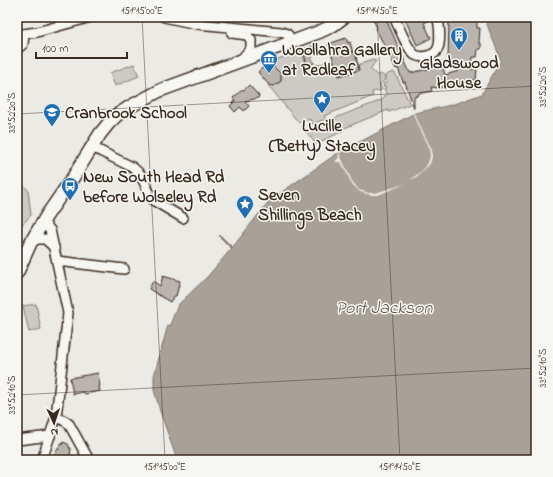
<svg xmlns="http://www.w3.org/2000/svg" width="553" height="477" font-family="'Indie Flower',sans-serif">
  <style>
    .green { fill: #cdcac4; stroke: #847a71 }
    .water { fill: #a8a198; stroke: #7c7167 }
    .pier { fill: #ebeae5 }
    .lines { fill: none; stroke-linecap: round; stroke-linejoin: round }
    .stream { stroke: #7c7167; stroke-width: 2 }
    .building { fill: #bab4ae; stroke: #3b2a1e }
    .minor-casing { stroke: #3b2a1e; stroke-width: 12 }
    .major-casing { stroke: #3b2a1e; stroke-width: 15 }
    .minor { stroke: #f6f6f2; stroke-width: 9 }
    .major { stroke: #f6f6f2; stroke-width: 12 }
    .ticks { fill: none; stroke: #3b2a1e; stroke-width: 1; stroke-opacity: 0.45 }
    .labels { text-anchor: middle; stroke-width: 3; stroke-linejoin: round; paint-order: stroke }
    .poi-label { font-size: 17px; font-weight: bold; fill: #3b2a1e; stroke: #f6f6f2; text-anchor: start }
    .water-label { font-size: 18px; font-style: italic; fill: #615449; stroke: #f6f6f2 }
    .neatline { fill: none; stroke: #3b2a1e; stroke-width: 1.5 }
    .ticks-label { font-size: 10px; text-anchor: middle; fill: #3b2a1e }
  </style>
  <rect width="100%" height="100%" fill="#ebeae5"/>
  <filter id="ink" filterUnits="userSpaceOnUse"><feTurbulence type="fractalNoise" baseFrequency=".025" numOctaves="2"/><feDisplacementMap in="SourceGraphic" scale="8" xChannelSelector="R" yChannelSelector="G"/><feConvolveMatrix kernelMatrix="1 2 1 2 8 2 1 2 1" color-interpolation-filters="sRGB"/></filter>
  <g filter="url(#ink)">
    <!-- green -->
    <g class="green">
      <polygon points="301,51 307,67 333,61 339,76 359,70 357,65 373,60 376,61 370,69 378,76 380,74 384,76 385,80 380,84 382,90 372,92 373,96 324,116 326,119 312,124 310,119 299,123 268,85 274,86 281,81 281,74 269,62"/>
      <polygon points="134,64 139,76 115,86 110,73"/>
      <polygon points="393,72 395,73 410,104 389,112 388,110 342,129 343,131 316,144 304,129 313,130 322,123 382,100 384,98 383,96 387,95 384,89 386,88 385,86 384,87 383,84 387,82 386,75"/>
      <polygon points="17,178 28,190 31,215 17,230"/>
      <polygon points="36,304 41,329 29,332 23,306"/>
    </g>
    <!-- water -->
    <polygon class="water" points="484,17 536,17 536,460 177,460 160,411 154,390 154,376 168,325 172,325 171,322 178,305 208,276 232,248 269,201 335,155 415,113 451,105 482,94 501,60"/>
    <!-- pier -->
    <polygon class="pier" points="414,113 432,150 432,157 430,164 418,176 398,187 378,195 371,195 360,192 352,184 341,162 335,162 339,157 338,154 339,153 352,181 359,190 369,193 375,193 401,185 409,181 424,169 428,163 430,156 429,147 413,114"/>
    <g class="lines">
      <!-- stream -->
      <polyline class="stream" points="220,236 232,248"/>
    </g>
    <!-- building -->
    <g class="building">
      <polygon points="372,17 385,17 410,73 433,68 432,66 440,65 443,68 445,75 459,71 458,62 448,61 449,17 477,17 477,28 480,28 479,43 481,43 481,49 478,49 477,57 472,57 471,69 477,69 476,80 468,80 468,82 439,88 431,87 432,91 418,94 418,96 414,97 414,108 405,82 403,82 398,68 396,69 376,29 377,28"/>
      <polygon points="404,17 426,17 428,21 424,23 431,38 417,45"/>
      <polygon points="346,38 348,43 350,42 353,53 355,52 359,70 339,76 328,44"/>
      <polygon points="312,46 312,47 315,46 317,53 311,54 314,63 307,65 303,50"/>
      <polygon points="269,62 281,74 281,81 274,86 269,85 258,72"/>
      <polygon points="249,85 259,96 258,98 245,101 249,106 244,111 240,107 235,112 230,106 235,101 233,98 243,89 244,90"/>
      <polygon points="163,276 180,281 176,296 174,296 170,302 149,289 153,281 160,286"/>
      <polygon points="98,373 100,386 99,386 100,391 85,394 84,392 73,394 70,378"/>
      <polygon points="63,442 68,444 69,446 69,448 71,448 70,456 72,460 55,460 56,456 54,456 57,449 58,450 60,444 62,445"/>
    </g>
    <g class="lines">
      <defs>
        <g id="minor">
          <polyline points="164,17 197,24 281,32 287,34 294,42"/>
          <path d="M394 17C399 27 407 49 415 55 419 57 423 57 427 56 431 55 435 54 437 50 441 44 440 24 437 17"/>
          <polyline points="232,33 247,35 251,40 251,48 241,60"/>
          <polyline points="17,35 37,32 91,17"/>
          <polyline points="17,49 23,44 24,34"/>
          <polyline points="92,147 132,167 140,174 153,200 183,218"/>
          <polyline points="43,223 50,230 68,313 56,417 65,421 69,424 89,460"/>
          <polyline points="31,242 38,239 45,239 54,247"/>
          <polyline points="57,261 124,269"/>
          <polyline points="17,440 50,436"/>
          <polyline points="42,460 56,417"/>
        </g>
        <polyline id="major" points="17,273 31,242 47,215 74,176 100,134 108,124 117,115 131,106 161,90 319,32 332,26 344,17"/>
      </defs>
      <!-- minor casing -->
      <use href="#minor" class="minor-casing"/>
      <!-- major casing -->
      <use href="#major" class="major-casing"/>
      <!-- minor -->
      <use href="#minor" class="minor"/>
      <!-- major -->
      <use href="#major" class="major"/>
    </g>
  </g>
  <!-- ticks -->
  <path class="ticks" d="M142 17 165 460M377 17 400 460M17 114 536 86M17 395 536 368"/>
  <!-- icons -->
  <defs>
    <symbol id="building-pin" viewBox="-11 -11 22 30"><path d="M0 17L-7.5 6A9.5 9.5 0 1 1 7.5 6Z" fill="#1f6fb2" stroke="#f6f6f2"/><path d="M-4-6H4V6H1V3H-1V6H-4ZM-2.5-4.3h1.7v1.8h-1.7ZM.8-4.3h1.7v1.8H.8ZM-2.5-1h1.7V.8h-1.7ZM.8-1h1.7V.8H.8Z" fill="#fff"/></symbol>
    <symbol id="museum-pin" viewBox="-11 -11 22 30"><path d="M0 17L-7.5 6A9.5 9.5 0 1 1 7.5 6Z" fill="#1f6fb2" stroke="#f6f6f2"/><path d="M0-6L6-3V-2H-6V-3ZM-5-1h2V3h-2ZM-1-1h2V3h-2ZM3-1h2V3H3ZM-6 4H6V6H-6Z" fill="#fff"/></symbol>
    <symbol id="sight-pin" viewBox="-11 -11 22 30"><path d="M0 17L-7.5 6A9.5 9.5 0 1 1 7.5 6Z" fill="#1f6fb2" stroke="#f6f6f2"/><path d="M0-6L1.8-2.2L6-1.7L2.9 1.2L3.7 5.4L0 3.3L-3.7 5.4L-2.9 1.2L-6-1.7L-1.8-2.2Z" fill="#fff"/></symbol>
    <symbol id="school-pin" viewBox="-11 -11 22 30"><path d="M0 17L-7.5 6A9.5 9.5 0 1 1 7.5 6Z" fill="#1f6fb2" stroke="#f6f6f2"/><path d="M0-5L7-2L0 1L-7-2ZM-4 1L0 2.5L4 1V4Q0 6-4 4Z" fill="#fff"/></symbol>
    <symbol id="bus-pin" viewBox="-11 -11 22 30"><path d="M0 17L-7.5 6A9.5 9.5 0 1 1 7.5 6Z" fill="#1f6fb2" stroke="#f6f6f2"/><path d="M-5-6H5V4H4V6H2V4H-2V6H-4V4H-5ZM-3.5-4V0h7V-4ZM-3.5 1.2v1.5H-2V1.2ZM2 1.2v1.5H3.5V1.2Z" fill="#fff"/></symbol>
  </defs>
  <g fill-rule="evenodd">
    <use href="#building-pin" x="449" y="26" width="20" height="27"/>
    <use href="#museum-pin" x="259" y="49" width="20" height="27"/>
    <use href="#sight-pin" x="312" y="89" width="20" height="27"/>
    <use href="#school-pin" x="42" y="102" width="20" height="27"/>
    <use href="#bus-pin" x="60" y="176" width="20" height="27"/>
    <use href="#sight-pin" x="235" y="194" width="20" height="27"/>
  </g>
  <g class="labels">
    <!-- poi labels -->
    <g class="poi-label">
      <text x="282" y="55">Woollahra Gallery<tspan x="282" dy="20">at Redleaf</tspan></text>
      <text x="459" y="68" text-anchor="middle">Gladswood<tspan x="459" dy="20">House</tspan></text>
      <text x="65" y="118">Cranbrook School</text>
      <text x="322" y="131" text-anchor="middle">Lucille<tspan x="322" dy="20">(Betty) Stacey</tspan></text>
      <text x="83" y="182">New South Head Rd<tspan x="83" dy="20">before Wolseley Rd</tspan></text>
      <text x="258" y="200">Seven<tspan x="258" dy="20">Shillings Beach</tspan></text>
    </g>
    <!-- water labels -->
    <g class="water-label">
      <text x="384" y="313">Port Jackson</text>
    </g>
  </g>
  <!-- margin -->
  <rect width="553" height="477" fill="none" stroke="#f6f6f2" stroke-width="44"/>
  <!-- north arrow -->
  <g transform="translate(54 423) rotate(177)" stroke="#f6f6f2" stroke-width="3" paint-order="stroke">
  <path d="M0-3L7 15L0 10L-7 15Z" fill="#3b2a1e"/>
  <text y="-6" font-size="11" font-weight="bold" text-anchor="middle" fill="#3b2a1e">N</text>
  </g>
  <!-- scale -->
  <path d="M36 52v6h91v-6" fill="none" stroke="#3b2a1e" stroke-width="2"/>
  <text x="42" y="52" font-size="12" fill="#3b2a1e" stroke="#f6f6f2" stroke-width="3" paint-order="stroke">100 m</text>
  <rect x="22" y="22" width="509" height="433" class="neatline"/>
  <g class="ticks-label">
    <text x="142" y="14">151°15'00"E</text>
    <text x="377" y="14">151°14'50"E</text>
    <text transform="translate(542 87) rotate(-90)" y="4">33°52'20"S</text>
    <text transform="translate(11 113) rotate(-90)" y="4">33°52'20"S</text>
    <text transform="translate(542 368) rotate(-90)" y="4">33°52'10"S</text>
    <text transform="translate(11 395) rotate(-90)" y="4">33°52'10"S</text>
    <text x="165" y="470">151°15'00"E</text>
    <text x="400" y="470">151°14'50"E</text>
  </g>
</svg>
